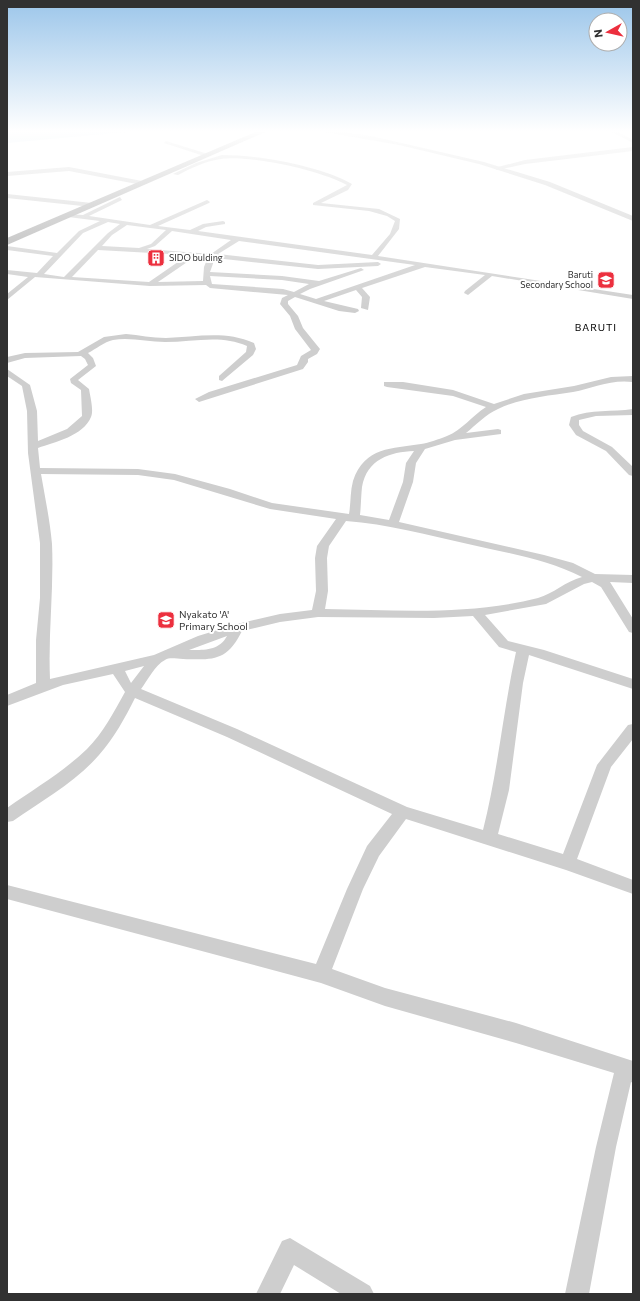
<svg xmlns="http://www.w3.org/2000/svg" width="640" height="1301" font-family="Commissioner,sans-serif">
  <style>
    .water { fill: #cae0ee }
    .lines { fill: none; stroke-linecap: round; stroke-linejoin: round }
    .minor { fill: #cecece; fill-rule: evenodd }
    .tertiary { fill: #cecece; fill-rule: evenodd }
    .primary { fill: #a9a9a9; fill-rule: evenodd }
    .labels { text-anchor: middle; stroke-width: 4; stroke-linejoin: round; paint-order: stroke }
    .far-poi-label { font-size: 9px; fill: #313131; stroke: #fff; text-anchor: start }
    .far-quarter-label { font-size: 10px; letter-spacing: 1px; fill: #000; stroke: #fff }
    .poi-label { font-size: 10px; fill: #313131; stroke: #fff; text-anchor: start }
  </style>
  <rect width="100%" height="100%" fill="#fff"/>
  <!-- water -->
  <polygon class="water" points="7,130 148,130 7,143"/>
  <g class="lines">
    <!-- minor -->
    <g class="minor">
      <polygon points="608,130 614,130 633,140 633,143"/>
      <polygon points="166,141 208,154 209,155 204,156 164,143"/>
      <polygon points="633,147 633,151 525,164 497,170 494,168 525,160"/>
      <path d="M222 155C259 155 320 166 352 184L348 190 321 203 379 209 400 219 399 229 378 256 633 295V299L492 276 468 295 464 293 465 291 485 275 425 267 362 288 370 297 368 310 361 308 362 297 356 290 324 301 358 309 359 311 355 313 339 311 295 297 288 301V304L298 316 303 328 320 349 317 354 308 359V362L303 369 199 402 195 399 209 392 297 365 301 356 311 350 295 329 290 316 280 304 282 298 288 295 210 288 206 285 150 286 35 277 7 300V294L28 277 7 274V270L37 273 53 256 7 250V246L57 253 79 231 100 221 68 217 65 215 66 214 83 215 120 197 122 200 89 216 150 225 207 200 210 202 209 203 158 226 190 230 203 224 223 221 225 222V224L206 227 198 231 372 255 390 234 395 221 387 216 369 211 313 205V203L347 185C320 170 251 155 221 159 206 161 191 168 178 175L173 174 196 163ZM108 222 120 224 108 233 64 277 44 274 83 233ZM127 225 166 230 151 244 139 248 102 246 112 235ZM172 231 231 240 211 254 147 249 155 246ZM239 241 415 265 316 299 300 294 310 289 364 270 361 268 319 281 282 276 210 272 215 258 318 269 378 266 381 264 378 262 318 265 218 254ZM98 250 188 255 149 282 72 277ZM196 256 208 257 204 267 203 281 158 282ZM210 276 282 280 309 284 294 292 283 289 212 284Z"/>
      <polygon points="69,167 142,181 145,183 142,185 69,171 7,176 7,172"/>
      <polygon points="7,194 92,203 95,205 92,207 7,198"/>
      <path d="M126 334C139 335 152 338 166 338 196 337 225 330 254 343L256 349 253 355 222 381 219 380V376L246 352 247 346C221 334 193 342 165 342 148 342 130 337 113 340 104 342 96 349 88 353L93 358 96 366 78 380 89 389C90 396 94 410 91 417 83 436 55 442 38 448L40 468 138 469 175 474 230 489 272 503 349 514C351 503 350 492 353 481 365 446 392 449 421 444 429 443 439 439 447 436 462 430 472 416 486 407L453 396 387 387 384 386V382H403L453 390 494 404 524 394 574 386 611 377 633 376V382C611 379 593 388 573 392 547 396 521 398 498 409 486 414 476 425 466 433L498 429 501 430V434L455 440 425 449 416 463 413 482 399 522 544 555 573 563 595 574 633 575V583L610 582 633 619V633L629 632 601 587 592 582 584 584 546 604 485 615 508 641 544 650 633 679V689L529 655 523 683 509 790 498 834 563 854 597 765 628 725 633 724V739L611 767 577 859 633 880V894L566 870 406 819 379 856 363 889 332 969 385 988 516 1023 633 1061V1083L631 1082 616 1147 589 1294H565L596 1147 614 1073 516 1043 385 1006 321 983 7 899V885L316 964 347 889 367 846 392 814 227 737 135 698C125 718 114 738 99 755 76 782 41 801 13 821L7 822V808C34 789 63 772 87 749 103 733 114 712 125 692L113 674 63 685 7 706V695L36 683V640L40 598V543L28 453 27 411 22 386 7 376V369L30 385 37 411 38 441 67 429 82 416 81 390 71 383 70 379 88 365 85 359 81 356 25 358 7 363V357L25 353 78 352 104 337ZM414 451 406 463 403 482 389 520 360 515C361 506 361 496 362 487 367 459 390 452 414 451ZM41 474 138 475 174 480 270 509 336 519 317 546 315 558 316 591 312 610 280 614 237 624 198 636 154 655 50 679C48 634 54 589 52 544 50 521 45 497 41 474ZM346 521C387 524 427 535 468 544 507 553 546 559 582 577 566 581 553 594 538 598 469 616 395 610 325 609L328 591 327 558 329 546ZM473 616 499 647 516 652C503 711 498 771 483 830L407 807 237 729 141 689C147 681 155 665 165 660 170 657 176 659 183 659 214 660 227 661 242 631L280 622 318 617 434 618ZM227 636C219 651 204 650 189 650ZM144 666 131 683 125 671Z"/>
      <path d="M633 409V415L596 416 579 420V425L583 431 612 447 633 467V476L629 475 606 451 576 435 569 425 571 417C591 409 612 412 633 409Z"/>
      <polygon points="290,1238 370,1286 374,1294 341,1294 294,1265 280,1294 256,1294 282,1241"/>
    </g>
    <!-- tertiary -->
    <polygon class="tertiary" points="313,130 330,130 371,136 484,162 550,182 633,216 633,221 545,185 479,164 399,145"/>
    <!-- primary -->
    <polygon class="primary" points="260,130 270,130 7,245 7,238"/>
  </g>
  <!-- sky -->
  <linearGradient id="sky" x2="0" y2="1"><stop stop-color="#9cc6ea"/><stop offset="0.42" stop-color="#fff"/><stop offset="1" stop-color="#fff" stop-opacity="0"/></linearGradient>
  <rect width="640" height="312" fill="url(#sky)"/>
  <!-- icons -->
  <defs>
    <symbol id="building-square" viewBox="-11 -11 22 22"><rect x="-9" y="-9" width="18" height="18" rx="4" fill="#ec2f3e" stroke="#fff"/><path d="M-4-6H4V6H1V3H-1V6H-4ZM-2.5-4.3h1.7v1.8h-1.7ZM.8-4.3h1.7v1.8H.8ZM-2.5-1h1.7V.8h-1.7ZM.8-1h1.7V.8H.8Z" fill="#fff"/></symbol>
    <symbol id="school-square" viewBox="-11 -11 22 22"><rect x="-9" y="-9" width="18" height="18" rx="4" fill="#ec2f3e" stroke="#fff"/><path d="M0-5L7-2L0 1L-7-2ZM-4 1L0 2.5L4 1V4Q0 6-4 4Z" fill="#fff"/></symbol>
  </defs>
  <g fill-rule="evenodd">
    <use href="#building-square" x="146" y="248" width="20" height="20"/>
    <use href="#school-square" x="596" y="270" width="20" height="20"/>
    <use href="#school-square" x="156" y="610" width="20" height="20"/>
  </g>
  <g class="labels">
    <!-- far-poi labels -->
    <g class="far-poi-label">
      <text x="169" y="261">SIDO bulding</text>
      <text x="593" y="278" text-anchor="end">Baruti<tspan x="593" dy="10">Secondary School</tspan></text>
    </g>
    <!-- far-quarter labels -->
    <g class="far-quarter-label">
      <text x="596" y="331">BARUTI</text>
    </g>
    <!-- poi labels -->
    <g class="poi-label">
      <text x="179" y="618">Nyakato 'A'<tspan x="179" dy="12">Primary School</tspan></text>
    </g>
  </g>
  <!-- border -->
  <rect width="640" height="1301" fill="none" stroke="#313131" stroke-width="16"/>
  <!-- north arrow -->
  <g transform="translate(608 32) rotate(262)"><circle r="19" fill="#ffffff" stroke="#adadad"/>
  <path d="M0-3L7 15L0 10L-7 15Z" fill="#ec2f3e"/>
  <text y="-6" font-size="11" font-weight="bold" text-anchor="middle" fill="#313131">N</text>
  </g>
</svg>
